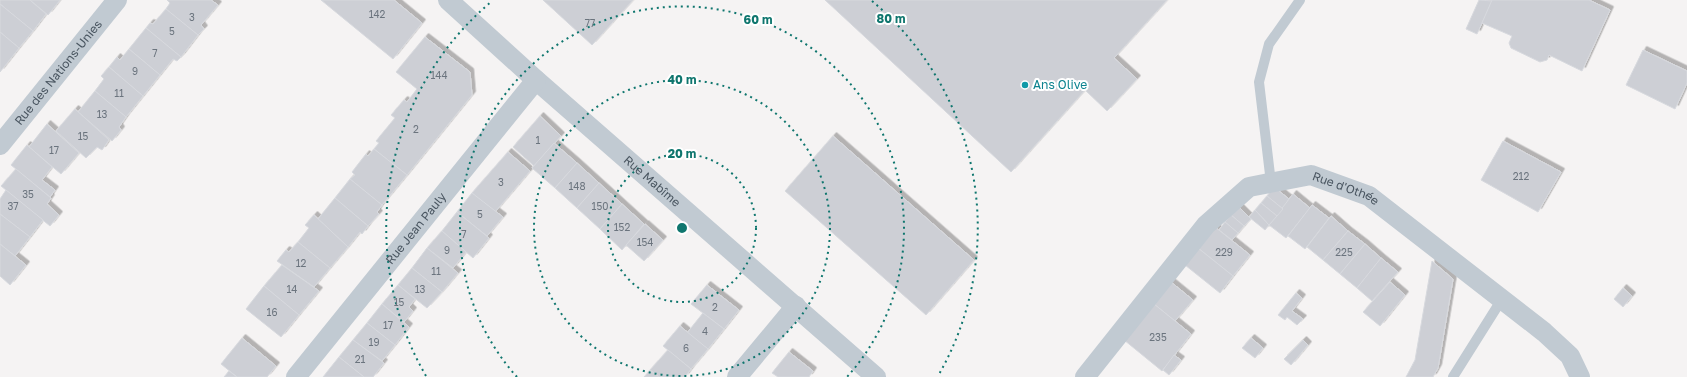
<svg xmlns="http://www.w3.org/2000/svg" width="1687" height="377" font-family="'Golos Text',sans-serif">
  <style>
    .building { fill: #cdcfd5; stroke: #d7d9de; filter: url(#shadow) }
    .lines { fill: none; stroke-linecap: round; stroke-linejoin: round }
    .service { stroke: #c1cad2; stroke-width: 10 }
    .minor { stroke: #c1cad2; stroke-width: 20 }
    .ring { fill: none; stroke: #0f766e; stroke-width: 2; stroke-dasharray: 2 4 }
    .culture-dot { fill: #0f9aa8; stroke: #fff; stroke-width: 1.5 }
    .labels { text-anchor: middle; stroke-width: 4; stroke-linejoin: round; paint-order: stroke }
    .number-label { font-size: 10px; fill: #6b747e }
    .street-label { font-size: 12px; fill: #4a5661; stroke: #fff }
    .culture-label { font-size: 12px; fill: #0d838f; stroke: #fff; text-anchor: start }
    .centre { fill: #0f766e; stroke: #fff; stroke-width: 2 }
    .ring-label { font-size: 12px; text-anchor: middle; font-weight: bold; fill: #0f766e; stroke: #fff; stroke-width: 4; stroke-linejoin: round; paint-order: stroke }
  </style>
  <defs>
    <filter id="shadow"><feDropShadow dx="3.5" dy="-3.5" stdDeviation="0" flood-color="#0004"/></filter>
  </defs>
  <rect width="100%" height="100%" fill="#f5f3f3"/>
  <!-- building -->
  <g class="building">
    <polygon points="0,0 30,0 46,14 33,31 0,4"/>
    <polygon points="30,0 60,0 48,15"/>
    <polygon points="167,0 211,0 218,5 201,25 204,29 198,35 166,9 170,3"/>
    <polygon points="321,0 394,0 422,23 393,59"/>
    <polygon points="543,0 633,0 592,45"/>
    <polygon points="825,0 1167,0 1114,58 1137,79 1107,111 1085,90 1011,172"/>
    <polygon points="1479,0 1492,1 1477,34 1466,29"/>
    <polygon points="1492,0 1589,0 1610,10 1582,71 1549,55 1547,60 1540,62 1511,48 1509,43 1512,36 1482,23"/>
    <polygon points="0,4 33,31 19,48 0,32"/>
    <polygon points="166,9 198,35 181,57 146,28 150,23 153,24"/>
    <polygon points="146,28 181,57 177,61 173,59 160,75 129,49"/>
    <polygon points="0,32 19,48 0,72"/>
    <polygon points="425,37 470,72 472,95 407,175 374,149 379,143 376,141 395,118 391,115 404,100 407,102 417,89 396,72"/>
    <polygon points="129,49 160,75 143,96 109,67 117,57 120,60"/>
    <polygon points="1643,50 1687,71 1687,83 1675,109 1626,85"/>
    <polygon points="109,67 143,96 126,117 95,91 104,79 101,76"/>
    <polygon points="95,91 126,117 119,127 121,130 112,141 78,112"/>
    <polygon points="75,109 109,140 102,150 97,147 86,158 56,131"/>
    <polygon points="540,116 561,136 534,166 513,147"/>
    <polygon points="47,124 79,153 61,174 29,147"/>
    <polygon points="833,136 974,260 926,315 785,191"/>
    <polygon points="1503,141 1561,172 1538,212 1481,180"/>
    <polygon points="554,143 577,163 555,188 532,168"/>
    <polygon points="27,145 52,167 42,180 55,190 50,197 11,165"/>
    <polygon points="374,149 407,175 382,205 350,179 355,175 352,172 366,154 368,156"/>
    <polygon points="508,152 530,171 495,212 472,193"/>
    <polygon points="577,163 599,183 577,208 555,188"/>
    <polygon points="16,169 51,198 47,204 59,215 50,226 1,186"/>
    <polygon points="350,179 382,205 377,212 379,214 368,226 335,198"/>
    <polygon points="599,183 622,204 600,229 577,208"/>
    <polygon points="1274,187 1289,199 1283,209 1267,196"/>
    <polygon points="6,190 43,220 30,237 0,214 0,199"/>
    <polygon points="472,193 503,217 487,236 457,212"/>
    <polygon points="1293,194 1310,208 1286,238 1269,225"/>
    <polygon points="1267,196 1283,209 1277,216 1261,203"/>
    <polygon points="335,198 368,226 362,234 360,232 348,247 318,219"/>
    <polygon points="1261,203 1277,216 1269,225 1255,210"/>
    <polygon points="622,204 644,224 622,250 600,229"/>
    <polygon points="1312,205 1329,218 1305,249 1288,236"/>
    <polygon points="1238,206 1251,219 1244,226 1231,215"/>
    <polygon points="1255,210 1269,225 1265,230 1249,217"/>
    <polygon points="457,212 489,238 473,258 442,231"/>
    <polygon points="0,214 30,237 15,256 0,244"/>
    <polygon points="314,215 348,247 330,268 298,242 309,228 305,225"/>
    <polygon points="1231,215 1244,226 1238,233 1225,222"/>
    <polygon points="1331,216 1348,231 1323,260 1307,247"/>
    <polygon points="1225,222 1238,233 1232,240 1219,230"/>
    <polygon points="645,224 663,240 644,261 626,245"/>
    <polygon points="1215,227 1250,255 1233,276 1198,248"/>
    <polygon points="442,231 466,252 453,268 427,248"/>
    <polygon points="1348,231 1365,244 1340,274 1323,260"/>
    <polygon points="298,242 330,268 314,287 277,261 286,250 289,252"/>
    <polygon points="0,244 26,265 10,285 0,276"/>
    <polygon points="1365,244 1381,258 1357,288 1340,274"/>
    <polygon points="427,248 458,273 442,292 412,268"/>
    <polygon points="1198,248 1233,276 1220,293 1185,265"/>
    <polygon points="1381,258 1398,272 1372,301 1357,288"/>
    <polygon points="1432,261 1453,279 1438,368 1433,377 1406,377 1415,360"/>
    <polygon points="282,265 319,291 299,315 264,286"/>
    <polygon points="412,268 442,292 427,308 398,285"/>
    <polygon points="1171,282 1193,300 1175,321 1154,304"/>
    <polygon points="1390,282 1405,295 1380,326 1363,312"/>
    <polygon points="398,285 415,299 409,307 413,311 404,322 382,304"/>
    <polygon points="707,285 739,310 724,329 691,304"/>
    <polygon points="264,286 299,315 281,337 246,309"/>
    <polygon points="1623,288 1632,296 1623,307 1614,299"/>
    <polygon points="1296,293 1302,298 1292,311 1303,319 1297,325 1287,317 1285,320 1278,315"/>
    <polygon points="382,304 409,327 395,345 367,323"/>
    <polygon points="1154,304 1191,334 1162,371 1124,340"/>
    <polygon points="703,313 724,329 708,349 687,333"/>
    <polygon points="367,323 395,345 382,361 353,340"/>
    <polygon points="680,326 708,349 691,369 663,346"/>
    <polygon points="242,338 276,366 267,377 237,377 221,364"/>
    <polygon points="1251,338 1263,348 1255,358 1242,348"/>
    <polygon points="353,340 384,363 373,377 364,377 339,357"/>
    <polygon points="1303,340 1308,345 1291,365 1284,359"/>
    <polygon points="668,350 691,369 685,377 659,377 650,370"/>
    <polygon points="789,352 813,371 809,377 778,377 772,373"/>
    <polygon points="1174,355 1181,360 1169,375 1163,370"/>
    <polygon points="339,357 364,377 323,377"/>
    <polygon points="650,370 659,377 644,377"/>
    <polygon points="229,371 237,377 224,377"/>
  </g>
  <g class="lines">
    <!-- service -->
    <g class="service">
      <polyline points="1271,183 1259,82 1269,44 1300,0"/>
      <polyline points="1453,377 1502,299"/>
    </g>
    <!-- minor -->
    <g class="minor">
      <path id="s1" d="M448 0 536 80 876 377"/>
      <path id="s2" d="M0 145 117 0"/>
      <path id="s3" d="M296 377 536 80"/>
      <polyline points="737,377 796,306"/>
      <path id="s4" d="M1085 377 1206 225 1249 187 1311 175 1369 196 1544 332 1570 356 1580 377"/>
    </g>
  </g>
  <!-- distance rings -->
  <g class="ring">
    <circle cx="682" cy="228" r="74"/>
    <circle cx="682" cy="228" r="148"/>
    <path d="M517 377A222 222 0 1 1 847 377"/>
    <path d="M426 376A296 296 0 0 1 492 1M872 1A296 296 0 0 1 938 376"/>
  </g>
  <!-- markers -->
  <circle class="culture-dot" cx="1025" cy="85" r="4"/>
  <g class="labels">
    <!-- number labels -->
    <g class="number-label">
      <text x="377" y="18">142</text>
      <text x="192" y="21">3</text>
      <text x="590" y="27">77</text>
      <text x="172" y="35">5</text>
      <text x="155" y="57">7</text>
      <text x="135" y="75">9</text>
      <text x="439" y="79">144</text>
      <text x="119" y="97">11</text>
      <text x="102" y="118">13</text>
      <text x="416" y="133">2</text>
      <text x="83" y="140">15</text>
      <text x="538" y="144">1</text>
      <text x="54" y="154">17</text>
      <text x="1521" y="180">212</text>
      <text x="501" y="186">3</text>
      <text x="577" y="190">148</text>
      <text x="28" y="198">35</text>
      <text x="13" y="210">37</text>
      <text x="600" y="210">150</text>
      <text x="480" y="218">5</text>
      <text x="622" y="231">152</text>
      <text x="464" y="238">7</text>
      <text x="645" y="246">154</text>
      <text x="447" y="254">9</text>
      <text x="1224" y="256">229</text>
      <text x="1344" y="256">225</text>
      <text x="301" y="267">12</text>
      <text x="436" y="275">11</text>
      <text x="292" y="293">14</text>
      <text x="420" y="293">13</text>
      <text x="399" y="306">15</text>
      <text x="715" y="311">2</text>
      <text x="272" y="316">16</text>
      <text x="388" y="329">17</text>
      <text x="705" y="335">4</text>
      <text x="1158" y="341">235</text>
      <text x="374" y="346">19</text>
      <text x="686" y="352">6</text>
      <text x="360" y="363">21</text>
    </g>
    <!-- street labels -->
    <g class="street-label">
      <text dy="4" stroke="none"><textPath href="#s2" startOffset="93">Rue des Nations-Unies</textPath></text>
      <text dy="4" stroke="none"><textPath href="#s1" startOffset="273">Rue Mabîme</textPath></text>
      <text dy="4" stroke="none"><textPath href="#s4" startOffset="352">Rue d'Othée</textPath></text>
      <text dy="4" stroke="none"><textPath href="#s3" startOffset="191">Rue Jean Pauly</textPath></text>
    </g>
    <!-- culture labels -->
    <g class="culture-label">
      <text x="1033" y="89">Ans Olive</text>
    </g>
  </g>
  <circle cx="682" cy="228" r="6" class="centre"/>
  <g class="ring-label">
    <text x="891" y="23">80 m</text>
    <text x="758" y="24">60 m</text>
    <text x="682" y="84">40 m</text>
    <text x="682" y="158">20 m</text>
  </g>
</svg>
